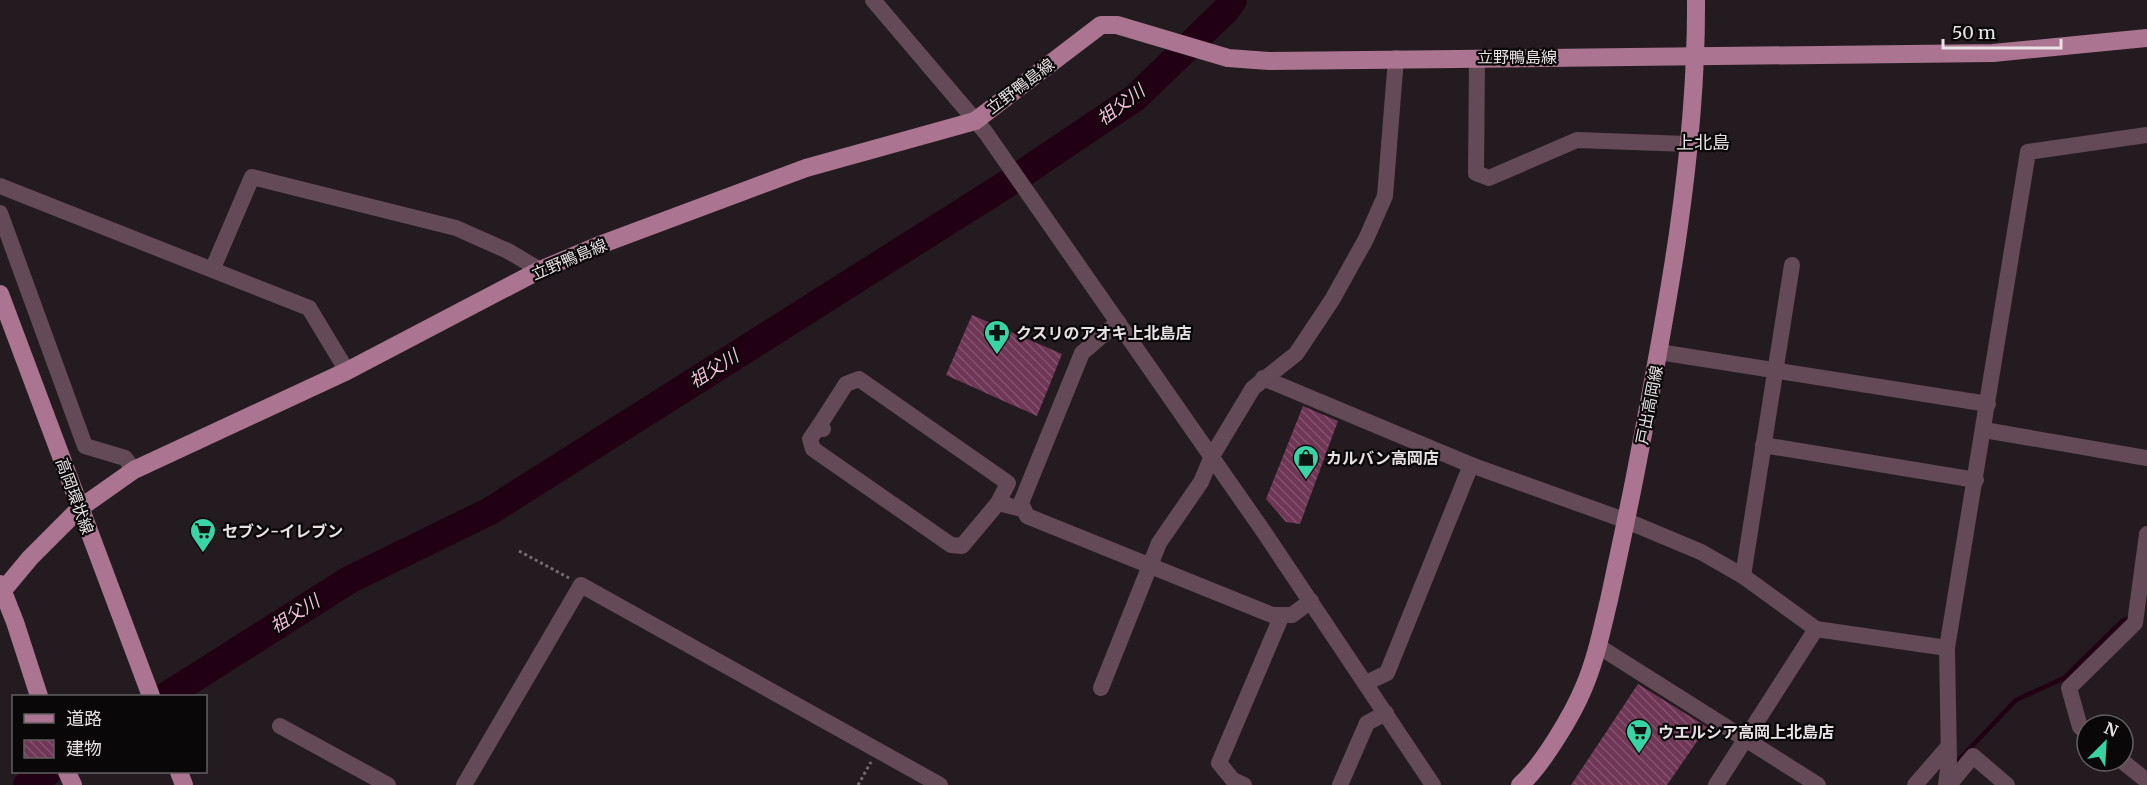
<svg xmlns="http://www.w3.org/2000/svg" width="2147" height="785" font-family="Merriweather,'Noto Sans JP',serif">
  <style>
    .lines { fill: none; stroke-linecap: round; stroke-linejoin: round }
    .stream { stroke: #220014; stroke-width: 4.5 }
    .river { stroke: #220014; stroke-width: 28 }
    .building { fill: url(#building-back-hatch) }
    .path { stroke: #726b6f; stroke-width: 3; stroke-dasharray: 3 3; stroke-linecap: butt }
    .minor { stroke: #644957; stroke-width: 16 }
    .major { stroke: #ab7490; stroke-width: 18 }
    .labels { text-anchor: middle; stroke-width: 4.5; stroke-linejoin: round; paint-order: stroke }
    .street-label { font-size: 16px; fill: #e8e2e5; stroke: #0a0708 }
    .poi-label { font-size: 16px; font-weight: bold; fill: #e8e2e5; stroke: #0a0708; text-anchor: start }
    .water-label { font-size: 18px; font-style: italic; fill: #f6bed9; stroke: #0a0708 }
    .neighbourhood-label { font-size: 18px; fill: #e8e2e5; stroke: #0a0708 }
  </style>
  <defs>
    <pattern id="building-back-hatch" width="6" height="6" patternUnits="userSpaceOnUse" patternTransform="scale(1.5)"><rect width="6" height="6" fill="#703656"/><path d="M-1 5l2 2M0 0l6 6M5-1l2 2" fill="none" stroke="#84536e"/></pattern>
  </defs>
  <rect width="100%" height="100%" fill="#231b1f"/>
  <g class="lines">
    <!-- stream -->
    <polyline class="stream" points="1953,766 2016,700 2064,678 2122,621 2131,617"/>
    <!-- river -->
    <g class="river">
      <polyline points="166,696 349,580 490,511 1013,180 1136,97 1226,10 1233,0"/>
      <polyline points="27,785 48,772"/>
    </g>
  </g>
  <!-- building -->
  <g class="building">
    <polygon points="972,315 1062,354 1037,416 946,375"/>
    <polygon points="1303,406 1338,421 1300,524 1286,522 1266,499"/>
    <polygon points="1638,684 1707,727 1667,785 1571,785"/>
  </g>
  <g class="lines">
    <!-- path -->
    <g class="path">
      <polyline points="519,551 569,578"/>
      <polyline points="858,785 871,762"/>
    </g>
    <!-- minor -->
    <g class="minor">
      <polyline points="873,0 986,133 1266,535 1433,785"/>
      <polyline points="1477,58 1476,173 1489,178 1577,140 1687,144"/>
      <polyline points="0,186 309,308 347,371"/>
      <polyline points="0,213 85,446 125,458 134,470"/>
      <polyline points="213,268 252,177 456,228 508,251 540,270"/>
      <polyline points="1118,322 1082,353 1021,503 1027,516 1272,615 1292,615 1311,601"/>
      <polyline points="1659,352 1988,404"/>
      <polyline points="1263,378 1471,465 1627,521 1701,552 1743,576 1816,629"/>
      <polyline points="819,426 810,439 813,449 951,545 962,546 998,503"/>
      <polyline points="823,429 819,426 846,384 859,379 1008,483 998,503 1022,509"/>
      <polyline points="1984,430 2147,458"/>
      <polyline points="1763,445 1976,480"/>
      <polyline points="1743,576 1792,265"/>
      <polyline points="1598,646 1818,785"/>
      <polyline points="1366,683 1387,673 1471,465"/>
      <polyline points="1101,688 1159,543 1201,482 1212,456 1253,388 1296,354 1332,300 1366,239 1385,196 1396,58"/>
      <polyline points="280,726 388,785"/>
      <polyline points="2087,733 2080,727 2069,688 2135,623 2147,534"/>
      <polyline points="2122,761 2147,781"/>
      <polyline points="464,785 581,585 940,785"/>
      <polyline points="1244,785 1233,780 1219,763 1282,615"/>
      <polyline points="1340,785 1367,723 1386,713"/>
      <polyline points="1716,785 1816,629 1947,648"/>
      <polyline points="1915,785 1948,747"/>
      <polyline points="1946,785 1949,761 1947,648 2028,152 2147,135"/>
      <polyline points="1949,785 1973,756 2007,785"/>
    </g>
    <!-- major -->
    <g class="major">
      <polyline points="0,294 151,696"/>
      <polyline points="0,584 15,622 39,696"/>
      <polyline points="0,594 30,558 80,508 134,470 347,371 540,270 597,246 806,168 975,121 1101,25 1117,25 1228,58 1269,61 1993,53 2147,38"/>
      <polyline points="67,772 73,785"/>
      <polyline points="179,772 184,785"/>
      <path d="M1520 785C1542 766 1573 714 1584 687 1596 659 1602 629 1609 600 1618 558 1627 517 1635 476 1665 320 1697 159 1696 0"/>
    </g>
  </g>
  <!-- icons -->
  <defs>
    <symbol id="pharmacy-pin" viewBox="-11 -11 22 30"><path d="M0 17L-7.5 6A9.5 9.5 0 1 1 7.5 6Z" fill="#39d4a5" stroke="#0a0708"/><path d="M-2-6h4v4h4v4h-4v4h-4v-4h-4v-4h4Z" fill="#111"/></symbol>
    <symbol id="shop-pin" viewBox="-11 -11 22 30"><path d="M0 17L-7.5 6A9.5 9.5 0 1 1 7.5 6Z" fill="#39d4a5" stroke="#0a0708"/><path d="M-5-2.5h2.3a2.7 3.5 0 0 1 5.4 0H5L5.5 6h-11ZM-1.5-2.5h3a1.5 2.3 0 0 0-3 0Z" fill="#111"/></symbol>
    <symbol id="supermarket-pin" viewBox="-11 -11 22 30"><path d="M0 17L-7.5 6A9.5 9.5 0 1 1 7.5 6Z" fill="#39d4a5" stroke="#0a0708"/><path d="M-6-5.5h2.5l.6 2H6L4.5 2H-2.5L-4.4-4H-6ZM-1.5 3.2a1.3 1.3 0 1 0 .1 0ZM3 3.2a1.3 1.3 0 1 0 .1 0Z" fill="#111"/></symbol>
  </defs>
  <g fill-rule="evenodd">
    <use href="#pharmacy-pin" x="982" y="318" width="30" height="40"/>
    <use href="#shop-pin" x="1291" y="443" width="30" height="40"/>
    <use href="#supermarket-pin" x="188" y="516" width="30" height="40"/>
    <use href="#supermarket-pin" x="1624" y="717" width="30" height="40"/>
  </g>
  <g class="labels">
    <!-- street labels -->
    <g class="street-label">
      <text x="1517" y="63">立野鴨島線</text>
      <text transform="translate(1020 86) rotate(-37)" y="6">立野鴨島線</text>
      <text transform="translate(569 259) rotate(-23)" y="6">立野鴨島線</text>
      <text transform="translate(1649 405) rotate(-79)" y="6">戸出高岡線</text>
      <text transform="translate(75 496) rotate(70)" y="6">高岡環状線</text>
    </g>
    <!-- poi labels -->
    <g class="poi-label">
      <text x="1016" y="339">クスリのアオキ上北島店</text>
      <text x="1326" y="464">カルバン高岡店</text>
      <text x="222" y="537">セブン-イレブン</text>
      <text x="1658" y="738">ウエルシア高岡上北島店</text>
    </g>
    <!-- water labels -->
    <g class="water-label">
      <text transform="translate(1121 105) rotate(-37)" y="6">祖父川</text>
      <text transform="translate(714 369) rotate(-32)" y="6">祖父川</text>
      <text transform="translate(295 614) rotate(-32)" y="6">祖父川</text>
    </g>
    <!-- neighbourhood labels -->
    <g class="neighbourhood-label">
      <text x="1703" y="149">上北島</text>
    </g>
  </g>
  <!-- legend -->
  <rect x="12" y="695" width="195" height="78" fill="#0a0708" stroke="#635f60" stroke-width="1.5"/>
  <rect x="24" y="714" width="30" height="9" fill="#ab7490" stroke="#635f60" stroke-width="1.5"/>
  <text x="66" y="725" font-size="18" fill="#e8e2e5">道路</text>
  <rect x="24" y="740" width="30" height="18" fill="url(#building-back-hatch)" stroke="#635f60" stroke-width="1.5"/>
  <text x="66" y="755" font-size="18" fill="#e8e2e5">建物</text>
  <!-- north arrow -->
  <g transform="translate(2105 743) rotate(24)"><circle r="28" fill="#0a0708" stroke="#635f60" stroke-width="1.5"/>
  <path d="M0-4.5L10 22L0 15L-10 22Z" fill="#39d4a5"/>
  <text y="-9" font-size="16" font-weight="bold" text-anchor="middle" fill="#e8e2e5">N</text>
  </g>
  <!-- scale -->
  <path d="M1943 39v9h118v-9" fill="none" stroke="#e8e2e5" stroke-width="3"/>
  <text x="1952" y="39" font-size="18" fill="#e8e2e5" stroke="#0a0708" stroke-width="4.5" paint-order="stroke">50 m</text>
</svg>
